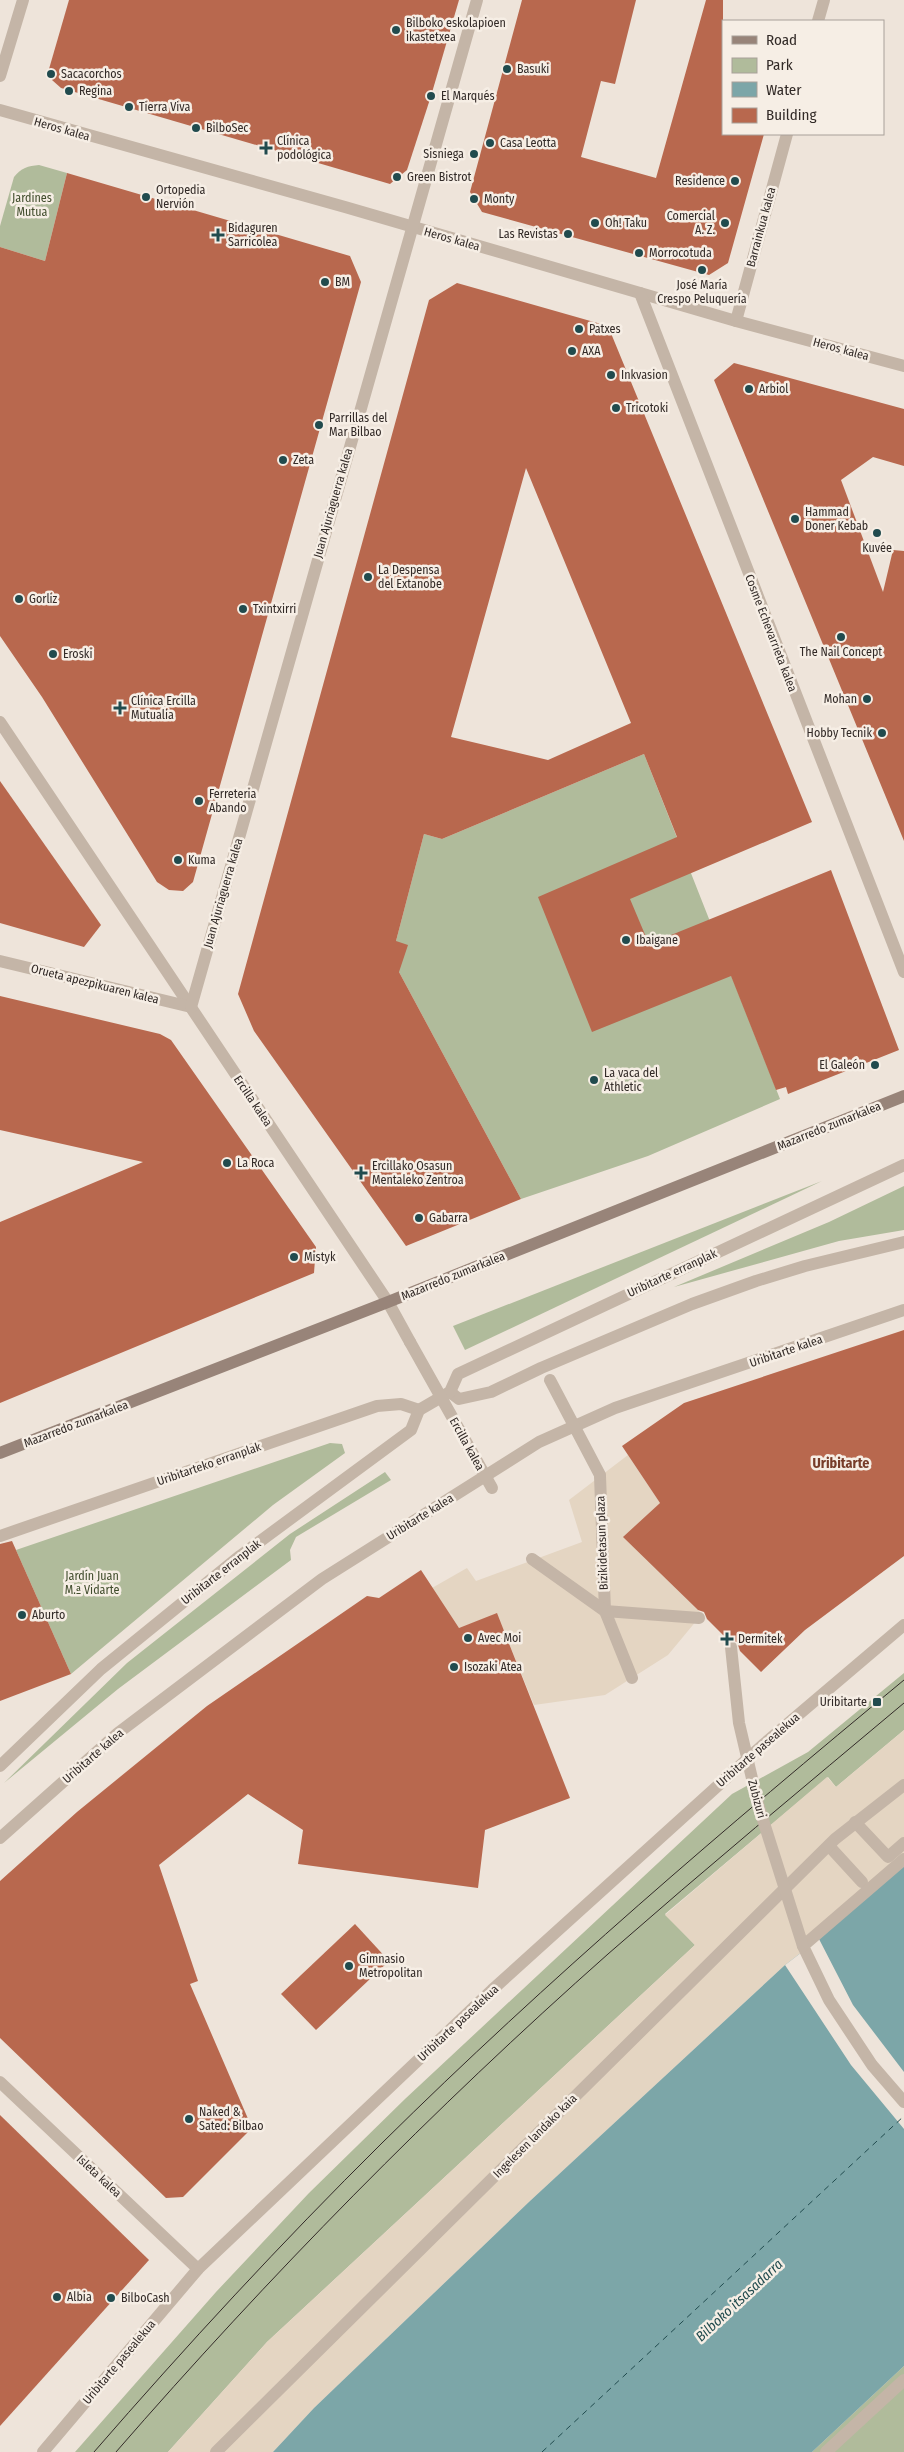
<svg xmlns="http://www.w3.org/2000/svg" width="904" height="2452" font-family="'Fira Sans Condensed',sans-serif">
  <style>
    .green { fill: #b0bb9b }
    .plaza { fill: #e4d5c2 }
    .water { fill: #7ca6a8 }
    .pier { fill: #eee4da }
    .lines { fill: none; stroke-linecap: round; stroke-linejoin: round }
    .ferry { stroke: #214b4e; stroke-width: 1; stroke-dasharray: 6 5; stroke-linecap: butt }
    .building { fill: #b8684e; fill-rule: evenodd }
    .pedestrian { stroke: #c4b5a7; stroke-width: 12 }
    .minor { stroke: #c4b5a7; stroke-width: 12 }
    .secondary { stroke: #988479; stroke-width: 12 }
    .tram { stroke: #322a27; stroke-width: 1 }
    .pedestrian-bridge { stroke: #c4b5a7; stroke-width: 12 }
    .poi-dot { fill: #214b4e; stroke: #f6eee5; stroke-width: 2 }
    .labels { text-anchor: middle; stroke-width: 5; stroke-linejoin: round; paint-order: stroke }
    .poi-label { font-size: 12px; fill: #322a27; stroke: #f6eee5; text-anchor: start }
    .street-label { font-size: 12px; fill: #322a27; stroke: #f6eee5 }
    .park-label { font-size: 12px; fill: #414d2d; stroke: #f6eee5 }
    .neighbourhood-label { font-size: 14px; font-weight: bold; fill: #773c29; stroke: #f6eee5 }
    .water-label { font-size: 14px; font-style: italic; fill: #214b4e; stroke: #f6eee5 }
  </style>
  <rect width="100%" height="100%" fill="#eee4da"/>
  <!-- green -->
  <g class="green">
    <path d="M39 165 67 173 45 261 0 247V226L14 177C21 168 28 166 39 165Z"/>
    <polygon points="644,754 780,1099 648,1156 521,1199 399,972 396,941 424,834 442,839"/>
    <polygon points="822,1181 465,1350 453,1326"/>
    <polygon points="904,1186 904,1230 839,1241 674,1287 829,1222"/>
    <polygon points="330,1443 342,1444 345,1453 273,1505 71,1674 16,1550"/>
    <polygon points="385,1472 391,1480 296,1537 290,1550 291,1560 118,1689 4,1783 127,1663 290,1534"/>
    <polygon points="904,1673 904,1730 836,1787 828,1777 665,1914 695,1945 267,2342 168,2452 75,2452 216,2292 309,2193 405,2099 732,1794 808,1752"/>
    <polygon points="904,2366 904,2452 812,2452"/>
  </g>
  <!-- plaza -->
  <g class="plaza">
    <polygon points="628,1455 660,1503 624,1537 702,1614 668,1655 605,1695 534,1705 497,1614 459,1628 432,1588 467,1568 476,1581 582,1542 569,1500"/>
    <polygon points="904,1730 904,1864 819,1939 785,1965 530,2201 314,2408 273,2452 168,2452 267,2342 695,1945 665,1915 827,1777 836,1787"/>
  </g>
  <!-- water -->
  <polygon class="water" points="904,1864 904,2366 812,2452 273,2452 314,2408 530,2201 785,1965 819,1939"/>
  <!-- pier -->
  <polygon class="pier" points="819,1939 853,2005 904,2072 904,2129 851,2065 785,1965"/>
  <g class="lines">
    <!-- ferry -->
    <polyline class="ferry" points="542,2452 904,2116"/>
  </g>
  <!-- building -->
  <g class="building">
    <polygon points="69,0 459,0 431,96 407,170 390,184 61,88 52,80 49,69"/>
    <polygon points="522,0 636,0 615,84 601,81 581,157 656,178 706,0 723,0 723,134 764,134 728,263 709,275 482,212 470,192"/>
    <polygon points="67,173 350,256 361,282 193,882 183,891 169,890 157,882 42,697 0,636 0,247 45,261"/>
    <path d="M457 283 608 326 812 822 630 899 649 944 831 870 899 1050 788 1094 786 1087 776 1090 731 976 592 1032 538 897 677 837 644 754 442 839 424 834 396 941 408 945 399 972 521 1199 406 1246 254 1031 238 994 429 300ZM526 468 631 723 548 760 451 737Z"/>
    <polygon points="734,363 904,409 904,466 873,457 841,480 883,592 893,550 904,551 904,841 714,380"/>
    <polygon points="0,781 101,925 84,947 0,923"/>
    <polygon points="0,996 160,1034 171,1040 316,1247 314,1273 0,1403 0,1222 143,1162 0,1130"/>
    <polygon points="904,1330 904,1556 805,1630 761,1672 740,1651 737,1642 728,1640 707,1619 704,1612 698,1610 623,1537 660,1503 622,1446 684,1403"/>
    <polygon points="12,1541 71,1674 0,1701 0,1544"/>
    <polygon points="421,1570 459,1628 497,1613 570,1798 485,1830 478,1888 298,1864 303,1830 248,1794 159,1865 198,1981 190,1984 252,2128 183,2197 166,2198 0,2038 0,1881 77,1812 207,1706 367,1596 379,1598"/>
    <polygon points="355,1924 389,1961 316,2030 281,1994"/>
    <polygon points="0,2115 149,2260 0,2426"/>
  </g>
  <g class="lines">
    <!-- pedestrian -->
    <g class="pedestrian">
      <polyline points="388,1302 410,1342"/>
      <polyline points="600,1476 605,1611 632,1678"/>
      <polyline points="532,1559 605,1611 699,1618"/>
      <polyline points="855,1822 888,1857 904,1843"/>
      <polyline points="829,1846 862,1882"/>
      <polyline points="904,1859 803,1946 829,2000 872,2065 904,2102"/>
      <polyline points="216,2452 835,1839 904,1785"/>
      <polyline points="826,2452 904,2380"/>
    </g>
    <!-- minor -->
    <g class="minor">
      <polyline points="818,21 824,0"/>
      <polyline points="0,76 23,0"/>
      <polyline points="0,110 345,207 736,321 904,366"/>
      <polyline points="640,293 904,972"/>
      <polyline points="736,321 787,134"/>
      <polyline points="0,722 388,1302"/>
      <polyline points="0,961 191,1007"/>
      <polyline points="191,1007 477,0"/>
      <polyline points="450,1392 459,1399 491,1392 541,1368 692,1304 756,1281 805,1266 904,1242"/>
      <polyline points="0,1536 377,1406 401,1404 419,1410"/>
      <polyline points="0,1766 101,1669 240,1556 411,1430 419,1410 450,1392 458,1374 904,1165"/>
      <polyline points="0,1838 118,1733 322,1579 539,1442 615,1408 904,1310"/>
      <polyline points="0,2082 198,2269"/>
      <polyline points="43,2452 198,2269 492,1990 764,1744 904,1625"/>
    </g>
    <!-- secondary -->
    <polyline class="secondary" points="0,1453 388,1302 904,1096"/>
    <!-- tram -->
    <g class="tram">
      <path d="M94 2452C186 2346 282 2242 382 2143 548 1979 725 1828 904 1680"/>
      <path d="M116 2452C269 2276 433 2109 608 1954 705 1869 805 1786 904 1703"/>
    </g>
    <!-- pedestrian-bridge -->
    <g class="pedestrian-bridge">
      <polyline points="410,1342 492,1488"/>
      <polyline points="550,1380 600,1475"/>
      <polyline points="731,1647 739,1723 758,1804 803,1946"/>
    </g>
  </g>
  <!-- markers -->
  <g class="poi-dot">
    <circle cx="396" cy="30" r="5"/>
    <circle cx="507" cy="69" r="5"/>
    <circle cx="51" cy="74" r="5"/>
    <circle cx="69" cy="91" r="5"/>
    <circle cx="431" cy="96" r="5"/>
    <circle cx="129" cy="107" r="5"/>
    <circle cx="196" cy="128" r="5"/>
    <circle cx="490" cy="143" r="5"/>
    <path d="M263.5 140.5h5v5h5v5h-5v5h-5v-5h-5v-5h5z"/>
    <circle cx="474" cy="154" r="5"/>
    <circle cx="397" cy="177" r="5"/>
    <circle cx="735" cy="181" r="5"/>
    <circle cx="146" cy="197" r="5"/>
    <circle cx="474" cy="199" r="5"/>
    <circle cx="595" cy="223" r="5"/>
    <circle cx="725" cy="223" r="5"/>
    <circle cx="568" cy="234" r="5"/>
    <path d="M215.5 227.5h5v5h5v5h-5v5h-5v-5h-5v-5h5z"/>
    <circle cx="639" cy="253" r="5"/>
    <circle cx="702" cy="270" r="5"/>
    <circle cx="325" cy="282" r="5"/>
    <circle cx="579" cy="329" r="5"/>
    <circle cx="572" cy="351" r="5"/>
    <circle cx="611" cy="375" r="5"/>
    <circle cx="749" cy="389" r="5"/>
    <circle cx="616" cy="408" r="5"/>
    <circle cx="319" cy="425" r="5"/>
    <circle cx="283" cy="460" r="5"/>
    <circle cx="795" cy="519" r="5"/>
    <circle cx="877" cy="533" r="5"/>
    <circle cx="368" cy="577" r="5"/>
    <circle cx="19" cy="599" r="5"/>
    <circle cx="243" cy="609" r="5"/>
    <circle cx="841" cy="637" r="5"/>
    <circle cx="53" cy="654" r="5"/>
    <circle cx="867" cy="699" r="5"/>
    <path d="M117.5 700.5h5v5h5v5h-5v5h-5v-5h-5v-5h5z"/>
    <circle cx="882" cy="733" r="5"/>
    <circle cx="199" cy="801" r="5"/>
    <circle cx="178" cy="860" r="5"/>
    <circle cx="626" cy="940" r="5"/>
    <circle cx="875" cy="1065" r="5"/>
    <circle cx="594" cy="1080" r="5"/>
    <circle cx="227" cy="1163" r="5"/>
    <path d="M358.5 1165.5h5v5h5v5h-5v5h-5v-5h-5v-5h5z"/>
    <circle cx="419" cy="1218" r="5"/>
    <circle cx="294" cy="1257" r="5"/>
    <circle cx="22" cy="1615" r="5"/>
    <circle cx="468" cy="1638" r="5"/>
    <path d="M724.5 1631.5h5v5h5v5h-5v5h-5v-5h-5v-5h5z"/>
    <circle cx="454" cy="1667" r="5"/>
    <rect x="872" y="1697" width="10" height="10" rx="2.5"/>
    <circle cx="349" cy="1966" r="5"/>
    <circle cx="189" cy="2119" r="5"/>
    <circle cx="57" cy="2297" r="5"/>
    <circle cx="111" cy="2298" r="5"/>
  </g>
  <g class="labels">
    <!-- poi labels -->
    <g class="poi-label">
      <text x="406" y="27">Bilboko eskolapioen<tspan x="406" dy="14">ikastetxea</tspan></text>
      <text x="517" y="73">Basuki</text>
      <text x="61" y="78">Sacacorchos</text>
      <text x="79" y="95">Regina</text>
      <text x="441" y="100">El Marqués</text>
      <text x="139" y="111">Tierra Viva</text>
      <text x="206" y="132">BilboSec</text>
      <text x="277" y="145">Clínica<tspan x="277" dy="14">podológica</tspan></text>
      <text x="500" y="147">Casa Leotta</text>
      <text x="464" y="158" text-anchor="end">Sisniega</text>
      <text x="407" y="181">Green Bistrot</text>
      <text x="725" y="185" text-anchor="end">Residence</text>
      <text x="156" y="194">Ortopedia<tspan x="156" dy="14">Nervión</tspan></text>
      <text x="484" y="203">Monty</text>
      <text x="715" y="220" text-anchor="end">Comercial<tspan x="715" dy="14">A. Z.</tspan></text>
      <text x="605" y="227">Oh! Taku</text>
      <text x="228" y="232">Bidaguren<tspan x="228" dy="14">Sarricolea</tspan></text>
      <text x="558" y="238" text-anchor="end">Las Revistas</text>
      <text x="649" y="257">Morrocotuda</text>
      <text x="335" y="286">BM</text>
      <text x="702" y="289" text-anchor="middle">José María<tspan x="702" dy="14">Crespo Peluquería</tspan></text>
      <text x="589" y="333">Patxes</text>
      <text x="582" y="355">AXA</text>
      <text x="621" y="379">Inkvasion</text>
      <text x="759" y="393">Arbiol</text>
      <text x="626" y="412">Tricotoki</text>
      <text x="329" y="422">Parrillas del<tspan x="329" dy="14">Mar Bilbao</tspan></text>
      <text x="293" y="464">Zeta</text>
      <text x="805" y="516">Hammad<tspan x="805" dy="14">Doner Kebab</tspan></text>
      <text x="877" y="552" text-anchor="middle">Kuvée</text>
      <text x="378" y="574">La Despensa<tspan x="378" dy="14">del Extanobe</tspan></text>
      <text x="29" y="603">Gorliz</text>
      <text x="253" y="613">Txintxirri</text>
      <text x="841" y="656" text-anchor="middle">The Nail Concept</text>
      <text x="63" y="658">Eroski</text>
      <text x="857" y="703" text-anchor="end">Mohan</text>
      <text x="131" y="705">Clínica Ercilla<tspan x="131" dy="14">Mutualia</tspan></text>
      <text x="872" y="737" text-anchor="end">Hobby Tecnik</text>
      <text x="209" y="798">Ferreteria<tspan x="209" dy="14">Abando</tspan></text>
      <text x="188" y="864">Kuma</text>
      <text x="636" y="944">Ibaigane</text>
      <text x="865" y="1069" text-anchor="end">El Galeón</text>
      <text x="604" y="1077">La vaca del<tspan x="604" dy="14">Athletic</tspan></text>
      <text x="237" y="1167">La Roca</text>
      <text x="372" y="1170">Ercillako Osasun<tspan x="372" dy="14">Mentaleko Zentroa</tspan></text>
      <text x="429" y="1222">Gabarra</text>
      <text x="304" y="1261">Mistyk</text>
      <text x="32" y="1619">Aburto</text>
      <text x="478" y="1642">Avec Moi</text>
      <text x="738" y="1643">Dermitek</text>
      <text x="464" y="1671">Isozaki Atea</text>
      <text x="867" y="1706" text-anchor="end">Uribitarte</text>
      <text x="359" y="1963">Gimnasio<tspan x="359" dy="14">Metropolitan</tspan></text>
      <text x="199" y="2116">Naked &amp;<tspan x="199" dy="14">Sated: Bilbao</tspan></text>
      <text x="67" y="2301">Albia</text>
      <text x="121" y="2302">BilboCash</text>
    </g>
    <!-- street labels -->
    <g class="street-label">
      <text transform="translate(62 129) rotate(16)" y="4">Heros kalea</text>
      <text transform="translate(761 227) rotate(-75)" y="4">Barrainkua kalea</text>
      <text transform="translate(452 239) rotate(16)" y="4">Heros kalea</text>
      <text transform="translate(841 349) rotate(15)" y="4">Heros kalea</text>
      <text transform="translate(333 503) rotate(-74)" y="4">Juan Ajuriaguerra kalea</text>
      <text transform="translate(771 633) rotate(69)" y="4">Cosme Echevarrieta kalea</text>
      <text transform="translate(223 893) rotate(-74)" y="4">Juan Ajuriaguerra kalea</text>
      <text transform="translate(95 984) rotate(14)" y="4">Orueta apezpikuaren kalea</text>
      <text transform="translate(253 1101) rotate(56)" y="4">Ercilla kalea</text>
      <text transform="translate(829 1126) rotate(-22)" y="4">Mazarredo zumarkalea</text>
      <text transform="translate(672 1273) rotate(-25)" y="4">Uribitarte erranplak</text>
      <text transform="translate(453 1276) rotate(-22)" y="4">Mazarredo zumarkalea</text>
      <text transform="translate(786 1351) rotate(-19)" y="4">Uribitarte kalea</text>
      <text transform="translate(76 1424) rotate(-21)" y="4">Mazarredo zumarkalea</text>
      <text transform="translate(467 1444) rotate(61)" y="4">Ercilla kalea</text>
      <text transform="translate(209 1464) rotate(-19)" y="4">Uribitarteko erranplak</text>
      <text transform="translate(420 1517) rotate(-32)" y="4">Uribitarte kalea</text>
      <text transform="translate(602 1543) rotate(-92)" y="4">Bizikidetasun plaza</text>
      <text transform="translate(221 1572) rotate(-38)" y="4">Uribitarte erranplak</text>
      <text transform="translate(758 1750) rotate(-41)" y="4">Uribitarte pasealekua</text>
      <text transform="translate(93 1756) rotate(-41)" y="4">Uribitarte kalea</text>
      <text transform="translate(757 1799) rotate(75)" y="4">Zubizuri</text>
      <text transform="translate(458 2023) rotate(-43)" y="4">Uribitarte pasealekua</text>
      <text transform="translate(535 2136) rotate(-45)" y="4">Ingelesen landako kaia</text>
      <text transform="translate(99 2176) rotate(43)" y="4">Isleta kalea</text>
      <text transform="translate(119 2362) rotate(-50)" y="4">Uribitarte pasealekua</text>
    </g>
    <!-- park labels -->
    <g class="park-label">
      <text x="32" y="202">Jardines<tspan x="32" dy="14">Mutua</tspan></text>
      <text x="92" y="1580">Jardín Juan<tspan x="92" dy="14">M.ª Vidarte</tspan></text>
    </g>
    <!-- neighbourhood labels -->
    <g class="neighbourhood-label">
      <text x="841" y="1468">Uribitarte</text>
    </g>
    <!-- water labels -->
    <g class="water-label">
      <text transform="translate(739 2300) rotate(-43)" y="5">Bilboko itsasadarra</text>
    </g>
  </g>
  <!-- legend -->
  <rect x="722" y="20" width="162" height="115" fill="#f6eee5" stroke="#a8a099"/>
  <rect x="732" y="36" width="25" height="8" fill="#988479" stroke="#a8a099"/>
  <text x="766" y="45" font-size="15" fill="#322a27">Road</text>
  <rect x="732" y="58" width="25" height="15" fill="#b0bb9b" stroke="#a8a099"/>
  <text x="766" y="70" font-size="15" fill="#322a27">Park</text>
  <rect x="732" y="82" width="25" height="15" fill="#7ca6a8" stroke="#a8a099"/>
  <text x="766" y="95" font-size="15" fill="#322a27">Water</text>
  <rect x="732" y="108" width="25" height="15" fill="#b8684e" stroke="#a8a099"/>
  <text x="766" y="120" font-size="15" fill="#322a27">Building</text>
</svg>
